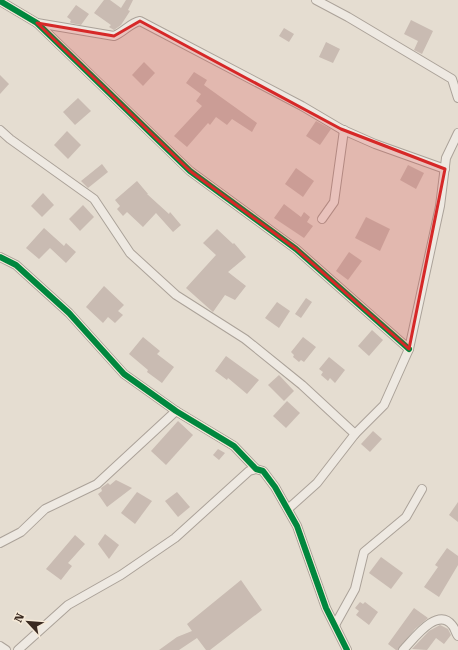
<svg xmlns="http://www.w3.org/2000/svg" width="458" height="650" font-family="'Roboto Serif',serif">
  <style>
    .building { fill: #c9bbb2 }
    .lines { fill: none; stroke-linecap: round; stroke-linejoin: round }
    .street-casing { stroke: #aba299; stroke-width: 10 }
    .street { stroke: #eee9e2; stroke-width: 8 }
    .cycleway-casing { stroke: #f5e9d8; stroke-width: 8 }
    .cycleway { stroke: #00873e; stroke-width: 6 }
    .marked { fill: #d62828; fill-opacity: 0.2; stroke: #d62828; stroke-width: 3; stroke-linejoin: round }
  </style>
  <rect width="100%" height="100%" fill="#e5ddd1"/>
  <!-- building -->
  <g class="building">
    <polygon points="104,0 110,0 121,8 126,0 133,0 128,10 130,11 121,25 114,30 109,27 111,25 94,13"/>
    <polygon points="76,5 89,14 81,25 71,23 70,22 71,20 67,17"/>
    <polygon points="411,20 433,31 422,54 414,50 418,41 404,34"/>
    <polygon points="284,28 294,34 289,42 279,36"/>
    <polygon points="326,42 340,49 333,63 319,57"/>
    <polygon points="144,62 155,73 143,86 132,75"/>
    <polygon points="194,72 207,80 204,85 257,123 252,132 232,119 227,125 216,117 210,125 208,123 187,147 174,136 202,106 196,101 201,94 186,83"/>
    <polygon points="0,75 9,84 0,94"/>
    <polygon points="78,98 91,111 75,125 63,112"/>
    <polygon points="316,121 331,129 320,145 306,136"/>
    <polygon points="67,131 81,145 68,159 54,145"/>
    <polygon points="102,164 108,172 88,188 81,181"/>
    <polygon points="408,165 424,173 416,189 400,180"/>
    <polygon points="296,168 314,181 303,197 285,184"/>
    <polygon points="137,181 148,194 147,194 169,214 170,212 181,225 173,232 156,213 143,227 127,212 123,216 117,209 120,206 115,200"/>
    <polygon points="43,193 54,205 42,217 31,206"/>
    <polygon points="284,204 301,217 304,212 310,217 307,222 313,226 304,238 274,218"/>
    <polygon points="83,205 94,217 80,231 69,219"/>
    <polygon points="366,217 390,229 380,251 355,238"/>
    <polygon points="44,228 64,246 66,243 76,252 66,263 50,248 39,259 26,248"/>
    <polygon points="217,229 233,244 234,243 246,257 228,272 246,286 235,300 225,295 213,312 186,288 216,255 203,243"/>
    <polygon points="349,252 362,261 348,280 336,271"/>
    <polygon points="104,286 124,305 118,311 123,315 115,323 108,317 103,323 86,307"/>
    <polygon points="306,298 312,302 301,318 295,314"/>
    <polygon points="277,302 290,311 279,328 265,318"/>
    <polygon points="372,330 383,340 369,356 358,346"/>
    <polygon points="143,337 160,351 157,354 174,367 162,383 147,372 148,370 129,354"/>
    <polygon points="303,337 316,347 304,362 301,360 299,362 293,357 294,355 291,352"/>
    <polygon points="226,356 259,380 247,394 228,378 227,380 215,371"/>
    <polygon points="329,357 345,370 335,383 330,378 328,381 321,375 323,372 319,369"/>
    <polygon points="279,375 294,391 284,401 268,385"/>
    <polygon points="287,401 300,413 286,428 273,416"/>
    <polygon points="178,421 193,435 166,465 151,451"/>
    <polygon points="373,431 382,439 370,452 361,444"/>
    <polygon points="218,449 225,453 219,460 213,455"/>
    <polygon points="116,480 132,488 107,507 98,494 102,491 101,488 108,483 110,485"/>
    <polygon points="137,492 152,501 135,524 121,513"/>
    <polygon points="177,492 190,507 178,517 165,501"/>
    <polygon points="458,502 458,522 449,515"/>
    <polygon points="105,534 119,545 109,559 98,544"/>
    <polygon points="75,535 85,544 68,563 72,566 61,580 46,569"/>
    <polygon points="447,548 458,556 458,565 439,597 424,587 438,567 435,565"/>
    <polygon points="381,557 403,573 391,589 369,573"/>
    <polygon points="241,580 262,610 210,650 206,650 197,638 179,650 159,650 177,637 192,631 187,624"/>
    <polygon points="360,602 363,604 365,602 378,612 369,625 356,615 359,611 355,608"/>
    <polygon points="414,608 428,618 415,629 398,650 396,650 388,644"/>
    <polygon points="440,625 448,629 451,635 444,644 436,638 427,650 412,649 429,631"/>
  </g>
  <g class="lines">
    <defs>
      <g id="street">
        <polyline points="316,0 348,17 452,79 458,98"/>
        <polyline points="0,1 37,23 190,171 296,249 409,349"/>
        <path d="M37 23 114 36C124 32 130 23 140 21L302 106 341 129 375 144 445 169"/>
        <polyline points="0,130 10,139 94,199 130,253 176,295 245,339 302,385 355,434"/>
        <polyline points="322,219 334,202 344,130"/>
        <polyline points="0,257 16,265 69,313 124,374 176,411 234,446 256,469 263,471 275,487 297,526 326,608 347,650"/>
        <polyline points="288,509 317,483 355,434 384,405 409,349 440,206 446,158 458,133"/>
        <polyline points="0,543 21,532 45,509 97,484 176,411"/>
        <polyline points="335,625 355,589 364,552 406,517 422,489"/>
        <polyline points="0,646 6,650"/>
        <polyline points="18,650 68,605 121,575 175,538 249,471 256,469"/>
        <path d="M403 650C413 640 437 606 452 625 455 628 455 632 458 636"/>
      </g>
    </defs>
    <!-- street casing -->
    <use href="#street" class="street-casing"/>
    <!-- street -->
    <use href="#street" class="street"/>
    <defs>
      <g id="cycleway">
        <polyline points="0,1 37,23 190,171 296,249 409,349"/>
        <polyline points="0,257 16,265 69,313 124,374 176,411 234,446 256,469 263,471 275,487 297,526 326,608 347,650"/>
      </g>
    </defs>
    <!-- cycleway casing -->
    <use href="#cycleway" class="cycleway-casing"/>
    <!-- cycleway -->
    <use href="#cycleway" class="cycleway"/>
  </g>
  <!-- marked area -->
  <path class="marked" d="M140 21 341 129 445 169 409 349 296 249 190 171 37 23 114 36Z"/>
  <!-- north arrow -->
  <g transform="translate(28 622) rotate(296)" stroke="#f5e9d8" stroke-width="3" paint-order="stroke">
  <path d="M0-3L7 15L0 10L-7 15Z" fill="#3a2a21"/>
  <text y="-6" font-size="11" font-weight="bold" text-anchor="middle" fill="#3a2a21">N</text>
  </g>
</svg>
